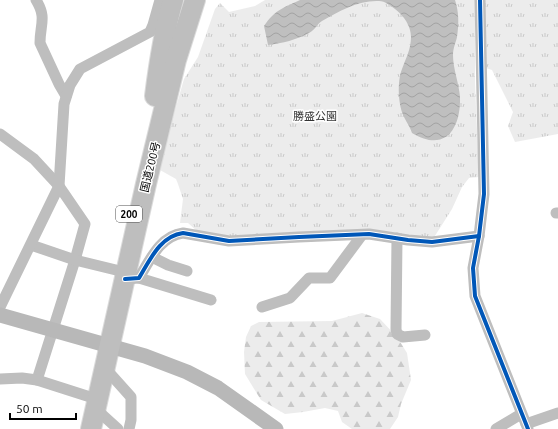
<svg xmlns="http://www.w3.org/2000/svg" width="558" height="429" font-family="Ubuntu,'Noto Sans JP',sans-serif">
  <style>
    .forest { fill: url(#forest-firs) }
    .park { fill: url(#park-tufts) }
    .water { fill: url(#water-waves) }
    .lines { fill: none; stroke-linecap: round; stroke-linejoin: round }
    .highway-casing { stroke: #dbdbdb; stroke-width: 22 }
    .street { stroke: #bebebe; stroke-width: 11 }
    .secondary { stroke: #b8b8b8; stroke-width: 15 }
    .highway { stroke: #bebebe; stroke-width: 20 }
    .cycleway-casing { stroke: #fff; stroke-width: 6 }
    .cycleway { stroke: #0057b8; stroke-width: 4 }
    .labels { text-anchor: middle; stroke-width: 3; stroke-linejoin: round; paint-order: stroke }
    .shield { fill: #fff; stroke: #4c4c4c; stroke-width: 1 }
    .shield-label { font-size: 10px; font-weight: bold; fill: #000 }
    .park-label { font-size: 11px; fill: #333; stroke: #fff }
    .street-label { font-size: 11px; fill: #000; stroke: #fff }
  </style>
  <defs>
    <pattern id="forest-firs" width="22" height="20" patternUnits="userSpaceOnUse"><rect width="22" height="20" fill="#ececec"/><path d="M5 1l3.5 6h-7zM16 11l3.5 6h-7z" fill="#c9c9c9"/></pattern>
    <pattern id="park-tufts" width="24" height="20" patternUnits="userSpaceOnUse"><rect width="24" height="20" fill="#ececec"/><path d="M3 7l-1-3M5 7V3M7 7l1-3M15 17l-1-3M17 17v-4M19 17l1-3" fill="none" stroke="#c9c9c9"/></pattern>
    <pattern id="water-waves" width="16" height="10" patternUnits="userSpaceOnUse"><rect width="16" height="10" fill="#bfbfbf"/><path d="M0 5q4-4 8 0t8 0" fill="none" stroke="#a2a2a2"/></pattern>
  </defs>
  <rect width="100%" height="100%" fill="#fff"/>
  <!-- forest -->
  <polygon class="forest" points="362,313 380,319 397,337 407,353 411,380 401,404 398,417 390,429 352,429 342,422 338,411 325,408 303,412 285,414 261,400 245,374 244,352 246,337 251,326 259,322 332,321"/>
  <!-- park -->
  <g class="park">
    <polygon points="265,0 475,0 475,83 479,177 469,178 462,187 452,209 433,239 235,238 197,231 188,223 180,223 183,199 178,184 176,179 160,170 159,166 184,79 198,57 215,9 220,3 229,12 255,6"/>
    <polygon points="484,0 558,0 558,134 515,142 508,126 513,112 492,70 483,67"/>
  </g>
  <!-- water -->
  <path class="water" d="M300 0H455C459 12 459 24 457 37 456 42 453 48 453 55 453 69 459 83 460 97 461 129 445 153 412 133 410 127 407 123 404 117 398 105 397 81 402 69 406 58 411 49 411 37 411 26 404 16 395 9 391 6 385 1 379 1 359 0 339 11 322 21 317 24 315 30 309 33 296 40 283 43 268 45L264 26C275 10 283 8 300 0Z"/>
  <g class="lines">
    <defs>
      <g id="highway">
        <path d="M155 96C159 64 164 31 173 0"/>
        <polyline points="91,429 146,184 176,60 195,0"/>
      </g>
    </defs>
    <!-- highway casing -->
    <use href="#highway" class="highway-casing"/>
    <!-- street -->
    <g class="street">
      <path d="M36 0C47 18 40 24 40 43L59 84 66 96"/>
      <polyline points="480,0 484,194 479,236 473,268 475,296 528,429"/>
      <polyline points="0,134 34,159 59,186 85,224 75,260 37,380"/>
      <polyline points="556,213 558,213"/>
      <polyline points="397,238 396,329 397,334 403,337 425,335"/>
      <polyline points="31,245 75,260 116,270"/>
      <polyline points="152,257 168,265 187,271"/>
      <polyline points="139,278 211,300"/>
      <path d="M125 279 139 278C150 260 160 236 183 233L229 241 299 237 369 234 408 240 432 242 479 236"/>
      <polyline points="0,307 59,186 64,104 70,85 80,69 150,32 153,25 160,0"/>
      <polyline points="262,307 290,298 309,278 330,278 362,235"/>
      <polyline points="105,368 131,397 131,420 129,429"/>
      <polyline points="0,379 22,378 37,380 87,396"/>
      <polyline points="96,409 118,429"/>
      <polyline points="526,424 558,413"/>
      <polyline points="496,429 521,414"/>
    </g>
    <!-- secondary -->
    <polyline class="secondary" points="0,315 145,356 187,372 218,388 276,429"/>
    <!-- highway -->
    <use href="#highway" class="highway"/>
    <defs>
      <g id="cycleway">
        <polyline points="480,0 484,194 479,236 473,268 475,296 528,429"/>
        <path d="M125 279 139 278C150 260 160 236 183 233L229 241 299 237 369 234 408 240 432 242 479 236"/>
      </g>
    </defs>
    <!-- cycleway casing -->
    <use href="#cycleway" class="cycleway-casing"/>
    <!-- cycleway -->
    <use href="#cycleway" class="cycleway"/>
  </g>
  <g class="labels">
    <!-- shield labels -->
    <rect class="shield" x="116" y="206" width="26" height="16" rx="3"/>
    <g class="shield-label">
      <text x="129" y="218">200</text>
    </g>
    <!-- park labels -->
    <g class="park-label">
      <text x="315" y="120">勝盛公園</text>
    </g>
    <!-- street labels -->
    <g class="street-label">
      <text transform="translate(150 167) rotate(-76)" y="4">国道200号</text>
    </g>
  </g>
  <!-- scale -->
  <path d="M10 413v6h66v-6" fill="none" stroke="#000000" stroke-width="2"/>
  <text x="16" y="413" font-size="12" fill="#000000" stroke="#ffffff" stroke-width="3" paint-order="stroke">50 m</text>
</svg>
